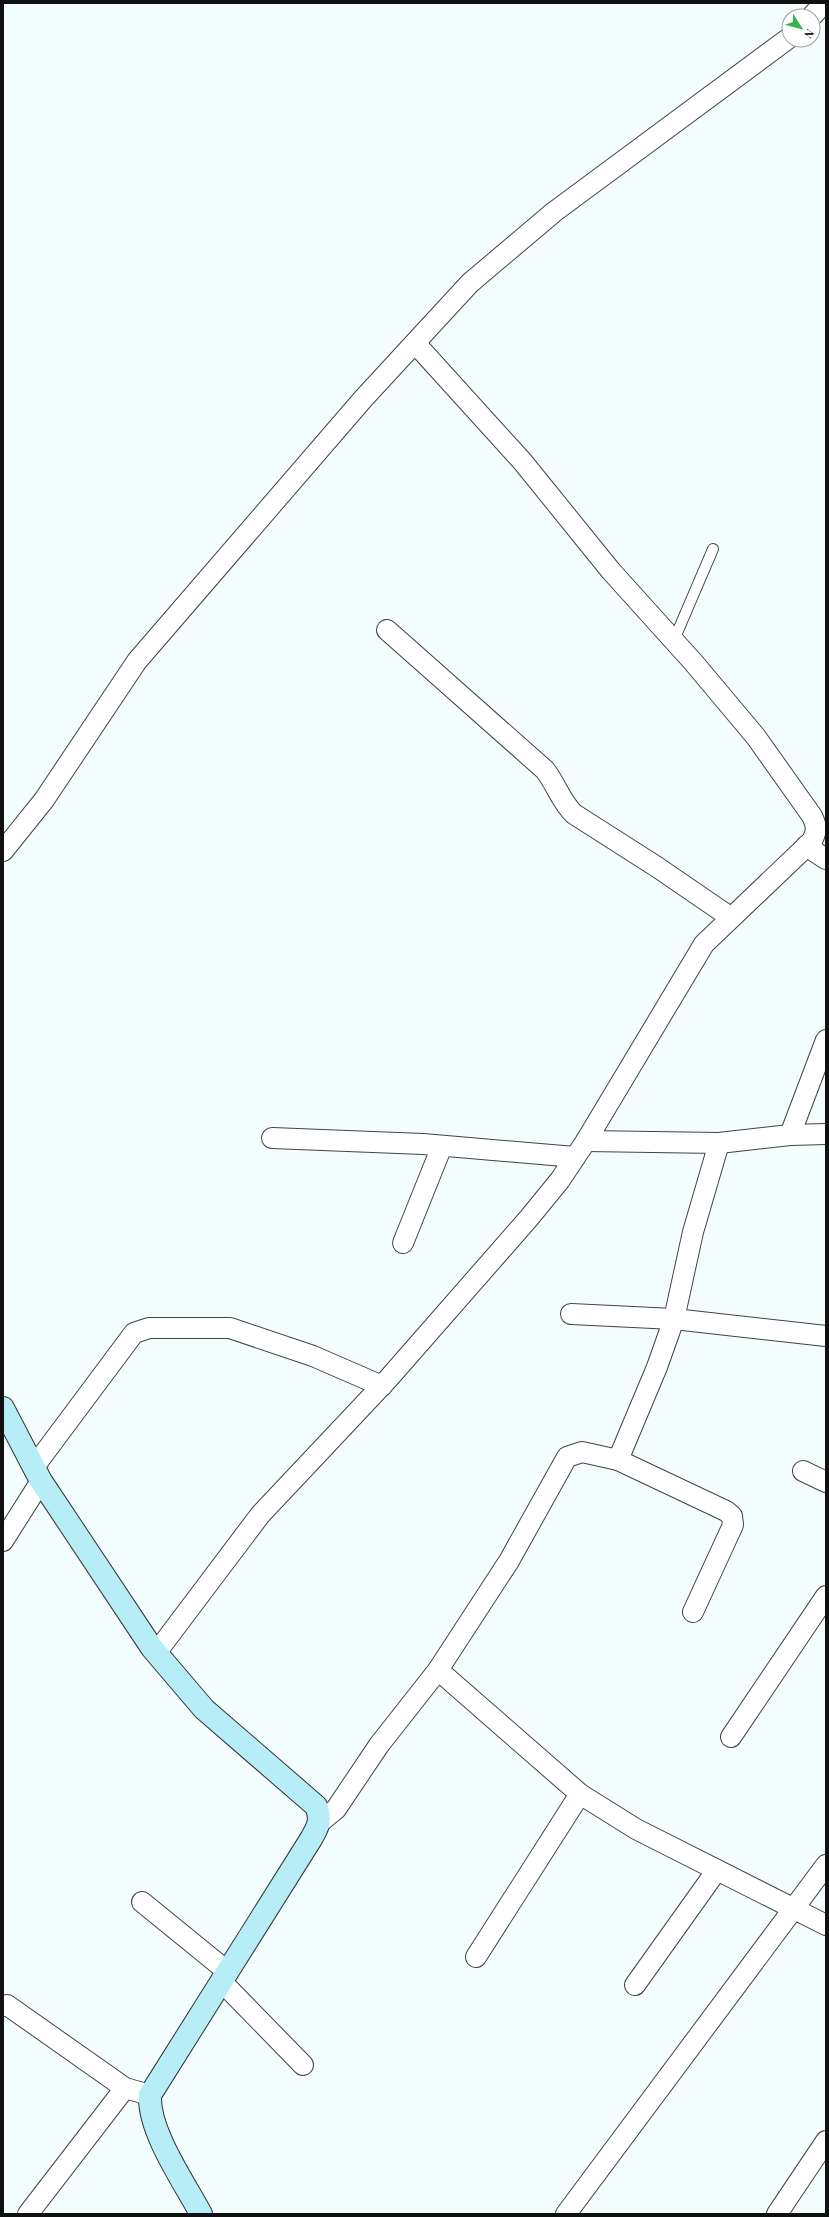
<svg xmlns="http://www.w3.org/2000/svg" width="829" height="2217" font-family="'Playfair Display',serif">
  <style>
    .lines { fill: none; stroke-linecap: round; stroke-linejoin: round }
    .lane-casing { stroke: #434343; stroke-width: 12 }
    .street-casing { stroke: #434343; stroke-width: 22 }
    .secondary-casing { stroke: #323232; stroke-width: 24 }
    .lane { stroke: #fff; stroke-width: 10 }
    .street { stroke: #fff; stroke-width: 20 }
    .secondary { stroke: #b6edf7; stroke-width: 22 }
  </style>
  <rect width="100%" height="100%" fill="#f4fdfe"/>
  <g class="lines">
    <defs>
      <polyline id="lane" points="674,640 713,549"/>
      <g id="street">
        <polyline points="812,16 824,3"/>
        <path d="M387 630 545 770C556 784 561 802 574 814L657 867 730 917"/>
        <polyline points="806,846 826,859"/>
        <polyline points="3,851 44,800 137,661 363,399 470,283 554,212 789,38"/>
        <polyline points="790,1135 826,1040"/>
        <polyline points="272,1138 423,1144 575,1157"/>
        <polyline points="586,1141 719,1143 790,1135 826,1134"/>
        <polyline points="403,1243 442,1146"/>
        <polyline points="571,1314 674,1319 826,1336"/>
        <polyline points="618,1460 657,1367 674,1319 693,1232 719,1143"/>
        <polyline points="34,1467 134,1333 149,1328 230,1328 313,1356 382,1386"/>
        <polyline points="803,1471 826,1482"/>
        <polyline points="3,1541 41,1481"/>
        <path d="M156 1653 260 1515 388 1379 529 1218 560 1180 586 1141 704 944 812 841C817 831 817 826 812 816L756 737 694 663 611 571 522 461 415 343"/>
        <polyline points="438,1670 580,1794 636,1829 826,1925"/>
        <polyline points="731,1737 826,1596"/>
        <polyline points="319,1823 336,1809 379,1745 438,1670 509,1561 567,1457 582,1452 618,1460 726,1511 732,1516 733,1525 693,1612"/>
        <polyline points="142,1902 228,1972"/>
        <polyline points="476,1957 580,1794"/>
        <polyline points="222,1982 303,2065"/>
        <polyline points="635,1985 717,1870"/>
        <polyline points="3,2006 7,2005 125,2088 150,2095"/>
        <polyline points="28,2214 125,2088"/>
        <polyline points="566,2214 826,1865"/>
        <polyline points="777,2214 826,2141"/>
      </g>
      <path id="secondary" d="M3 1408 41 1481 152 1648 204 1709 316 1806C322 1820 318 1827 311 1839L150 2095C148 2131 184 2182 201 2214"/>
    </defs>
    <!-- lane casing -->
    <use href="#lane" class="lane-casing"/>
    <!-- street casing -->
    <use href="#street" class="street-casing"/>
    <!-- secondary casing -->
    <use href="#secondary" class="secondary-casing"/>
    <!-- lane -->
    <use href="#lane" class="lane"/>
    <!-- street -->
    <use href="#street" class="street"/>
    <!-- secondary -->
    <use href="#secondary" class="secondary"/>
  </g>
  <!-- border -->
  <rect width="829" height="2217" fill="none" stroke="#101010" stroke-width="8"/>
  <!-- north arrow -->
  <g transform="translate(801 28) rotate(126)"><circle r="19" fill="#ffffff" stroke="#9f9f9f"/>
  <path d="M0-3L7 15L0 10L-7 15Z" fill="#34b351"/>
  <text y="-6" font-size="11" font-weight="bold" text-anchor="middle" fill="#101010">N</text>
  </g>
</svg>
